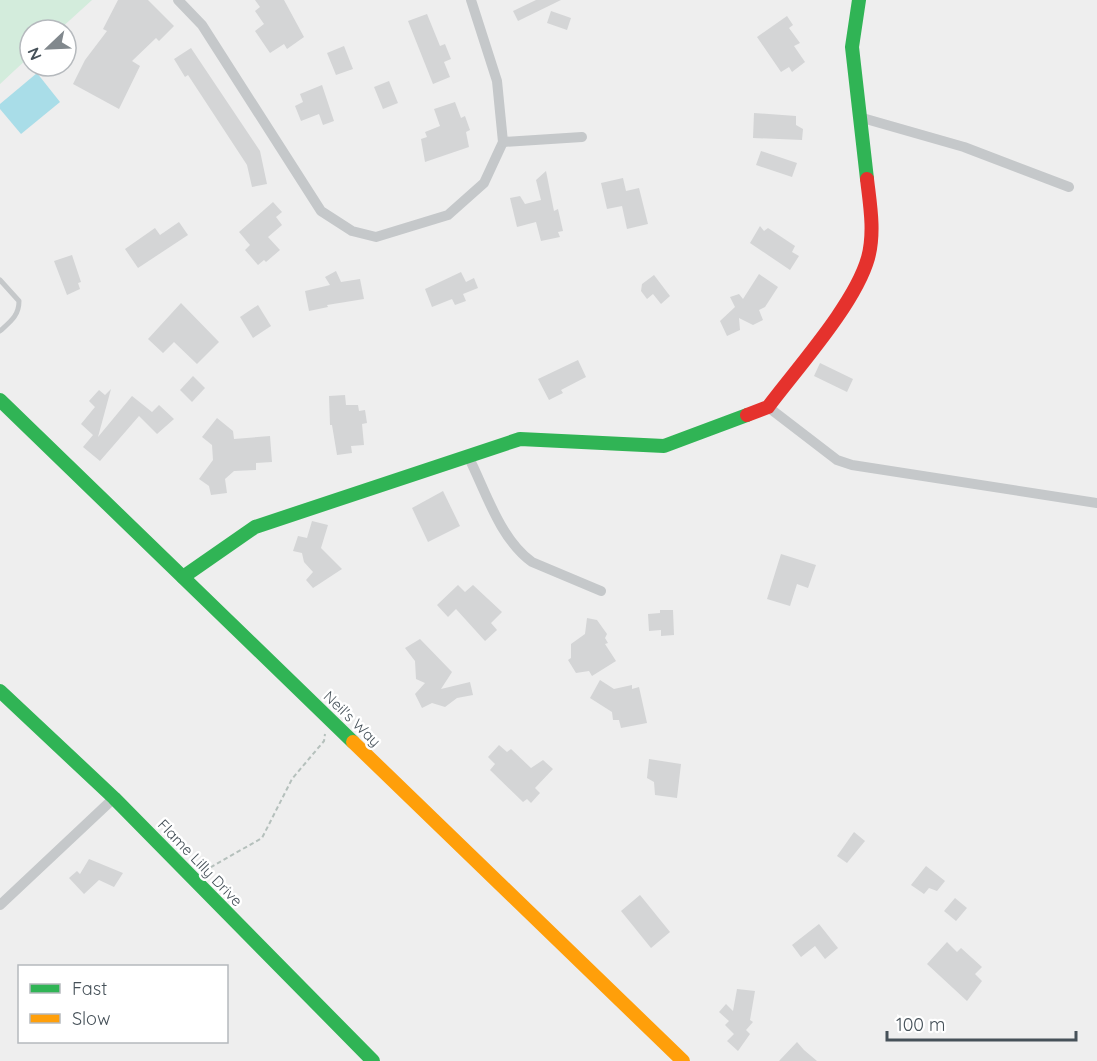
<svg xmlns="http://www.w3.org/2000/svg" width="1097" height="1061" font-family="Quicksand,sans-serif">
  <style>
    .green { fill: #d3ecdc }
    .water { fill: #a9dde8 }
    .building { fill: #d4d5d6 }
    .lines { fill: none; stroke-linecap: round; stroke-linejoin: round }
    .path { stroke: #b5c0bc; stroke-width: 2; stroke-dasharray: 4.5 3; stroke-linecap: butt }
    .lane { stroke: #c5c8ca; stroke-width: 5 }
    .street { stroke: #c5c8ca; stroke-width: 10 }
    .fast { stroke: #30b455; stroke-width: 14 }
    .slow { stroke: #ff9f0a; stroke-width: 14 }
    .jam { stroke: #e5322d; stroke-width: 14 }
    .labels { text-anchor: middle; stroke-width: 5; stroke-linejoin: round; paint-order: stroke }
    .street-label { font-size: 15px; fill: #465159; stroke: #fff }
  </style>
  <rect width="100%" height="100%" fill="#eee"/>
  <!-- green -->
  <polygon class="green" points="0,0 92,0 59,30 30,30 30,56 0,84"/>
  <!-- water -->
  <polygon class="water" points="37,73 60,102 21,134 0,109 0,104"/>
  <!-- building -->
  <g class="building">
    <polygon points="118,0 148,0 174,26 159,41 156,38 132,61 140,66 119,109 73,84 85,60 107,31 103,29"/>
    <polygon points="255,0 284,0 304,37 287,49 284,44 270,53 255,31 264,24 255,11 260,7"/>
    <polygon points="536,0 561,0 518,21 513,11"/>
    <polygon points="551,11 571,18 567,30 547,23"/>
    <polygon points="427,14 440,46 445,44 451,59 444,62 450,77 433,84 408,21"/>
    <polygon points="787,16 793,25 789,28 800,43 794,46 805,62 792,72 789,67 781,72 757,37"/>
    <polygon points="344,46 353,69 336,75 327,53"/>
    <polygon points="191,48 260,151 267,184 252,187 247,165 188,75 185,77 174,59"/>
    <polygon points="389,81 398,103 383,109 374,87"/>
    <polygon points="322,85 334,121 323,125 319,114 301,121 295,106 303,102 300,94"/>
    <polygon points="455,102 461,118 465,116 470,130 466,132 469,147 425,162 421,139 427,137 425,132 440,126 434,109"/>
    <polygon points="754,113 796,116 796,125 803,129 802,140 753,138"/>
    <polygon points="761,151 797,163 792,177 756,165"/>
    <polygon points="546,171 554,211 558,209 563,231 558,232 560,237 541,241 536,222 517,227 510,198 520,196 525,204 541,200 536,180"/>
    <polygon points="623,178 626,191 639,188 648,224 627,229 622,206 607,209 601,183"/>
    <polygon points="273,202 282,212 276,217 282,225 268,237 280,250 266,262 264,260 258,265 245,250 250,245 239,232"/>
    <polygon points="179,222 188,235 138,268 125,249 155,228 160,235"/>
    <polygon points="760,226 764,231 768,228 795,246 792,252 799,256 790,270 750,243"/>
    <polygon points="72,255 81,282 78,283 80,289 67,295 54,261"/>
    <polygon points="336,271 341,282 360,279 364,299 327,305 328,307 309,311 305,291 330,285 325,277"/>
    <polygon points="461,272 466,282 474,278 478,288 463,294 466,301 455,305 452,299 432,307 425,289"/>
    <polygon points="759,274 778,287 765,307 759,310 763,320 753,325 739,318 740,330 727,336 720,321 735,307 730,297 739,294 743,299"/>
    <polygon points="654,275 670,296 661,304 653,294 647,299 641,291 642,284"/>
    <polygon points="181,303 219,342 197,364 174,342 163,353 148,339"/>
    <polygon points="258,305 271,326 253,338 240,317"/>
    <polygon points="578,360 586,377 561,390 563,393 549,400 538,379"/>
    <polygon points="820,363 853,379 847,392 814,376"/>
    <polygon points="193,376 205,388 192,402 180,390"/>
    <polygon points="111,389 98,437 132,396 152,412 159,405 174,419 157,434 139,416 100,461 83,447 93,435 81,424 95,407 89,401 99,390 105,395"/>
    <polygon points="345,395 346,405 358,405 359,411 365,410 367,423 362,424 364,445 351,446 352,453 337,455 332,425 330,425 329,396"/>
    <polygon points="217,418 233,431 234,439 270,436 272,462 256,463 256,470 234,471 225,479 227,493 211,495 209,486 199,479 213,460 212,445 202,437"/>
    <polygon points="443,491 460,526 428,542 412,508"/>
    <polygon points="312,521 328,525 321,548 342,569 313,588 306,580 313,572 304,562 302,553 293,551 298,536 307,538"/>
    <polygon points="781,554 816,565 808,588 797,584 790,606 767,599"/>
    <polygon points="458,585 465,592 473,585 502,612 491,623 497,630 485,641 456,609 448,617 437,605"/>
    <polygon points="660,610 673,610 674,635 661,636 661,630 649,631 648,614 660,613"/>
    <polygon points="587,618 597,620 607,634 605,638 608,643 605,644 616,661 592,676 589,671 576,673 568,660 571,658 571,644 585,634"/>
    <polygon points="420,639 452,672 441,689 470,682 473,695 457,698 445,707 432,703 422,708 415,694 425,683 416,679 415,661 405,648"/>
    <polygon points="600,680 614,689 632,685 632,689 639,687 647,723 621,728 619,720 613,720 612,712 590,698"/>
    <polygon points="499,745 507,752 511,749 531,768 543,760 553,769 535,788 540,793 531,803 527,799 523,802 490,770 495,764 488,757"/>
    <polygon points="649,759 681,764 677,798 655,795 654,782 647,778"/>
    <polygon points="854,832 865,841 847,863 837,856"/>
    <polygon points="89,859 123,873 114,887 99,880 84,894 69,878 77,871 80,874"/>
    <polygon points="926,866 945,881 937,891 929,888 924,894 911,885"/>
    <polygon points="640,895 670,932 651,948 621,911"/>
    <polygon points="955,898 967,908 956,921 944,911"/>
    <polygon points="819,924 838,948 825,959 815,946 801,957 792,945"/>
    <polygon points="947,942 957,952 961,948 982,967 975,974 982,981 967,1001 927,964"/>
    <polygon points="737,989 755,991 750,1020 753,1022 746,1030 750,1034 738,1051 727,1041 734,1034 725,1025 729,1021 719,1012 726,1004 733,1011"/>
    <polygon points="797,1042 804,1050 817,1061 779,1061"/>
  </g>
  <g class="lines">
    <!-- path -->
    <polyline class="path" points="204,871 262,838 292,779 324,741 325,734"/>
    <!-- lane -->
    <path class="lane" d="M0 280 19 301C19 316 10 322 0 331"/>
    <!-- street -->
    <g class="street">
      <polyline points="178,0 202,25 321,211 352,231 376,237 448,215 484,183 503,142 497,81 471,0"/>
      <polyline points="859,117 964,147 1069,187"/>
      <polyline points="503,142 582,137"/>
      <polyline points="768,407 837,460 852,465 1097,503"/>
      <path d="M469 458C486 492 500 539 532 562L601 591"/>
      <polyline points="0,905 114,798"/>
    </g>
    <!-- fast -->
    <g class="fast">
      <polyline points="859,0 852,47 867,179"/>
      <polyline points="0,400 353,742"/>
      <polyline points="183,577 255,527 520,439 664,446 747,415"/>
      <polyline points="0,691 114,798 373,1061"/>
    </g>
    <!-- slow -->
    <polyline class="slow" points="353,742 683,1061"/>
    <!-- jam -->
    <path class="jam" d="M747 415 768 407C798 367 855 304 868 258 875 232 870 205 867 179"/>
  </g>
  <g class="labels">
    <!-- street labels -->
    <g class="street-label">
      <text transform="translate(352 719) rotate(44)" y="5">Neil's Way</text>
      <text transform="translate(200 863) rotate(46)" y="5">Flame Lilly Drive</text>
    </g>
  </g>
  <!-- legend -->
  <rect x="18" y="965" width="210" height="78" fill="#ffffff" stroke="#b5b9bd" stroke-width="1.5"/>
  <rect x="30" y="984" width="30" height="9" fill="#30b455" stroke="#b5b9bd" stroke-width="1.5"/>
  <text x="72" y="995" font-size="18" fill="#465159">Fast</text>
  <rect x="30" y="1014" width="30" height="9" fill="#ff9f0a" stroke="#b5b9bd" stroke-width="1.5"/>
  <text x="72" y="1025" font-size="18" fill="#465159">Slow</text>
  <!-- north arrow -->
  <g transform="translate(48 48) rotate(247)"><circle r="28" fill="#ffffff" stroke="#b5b9bd" stroke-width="1.5"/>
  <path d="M0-4.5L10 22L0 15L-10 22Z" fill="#81888d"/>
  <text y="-9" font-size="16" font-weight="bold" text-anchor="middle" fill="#465159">N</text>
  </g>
  <!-- scale -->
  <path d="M887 1031v9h189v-9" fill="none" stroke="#465159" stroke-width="3"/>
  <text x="896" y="1031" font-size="18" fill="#465159" stroke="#ffffff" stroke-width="4.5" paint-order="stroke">100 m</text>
</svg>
